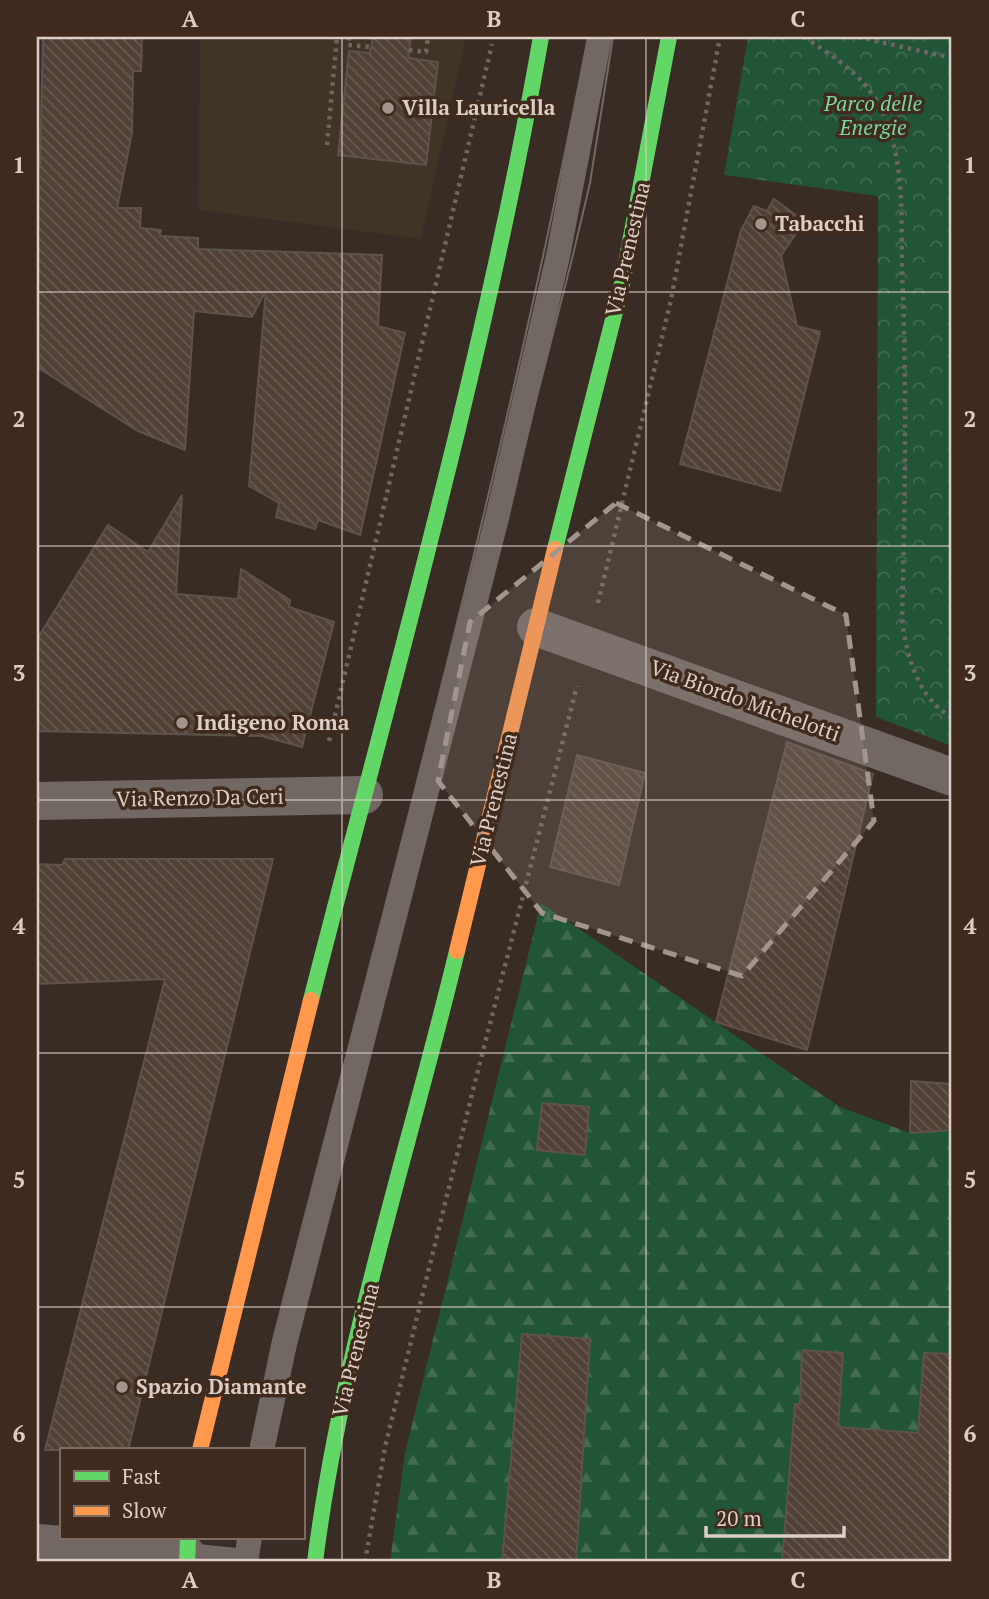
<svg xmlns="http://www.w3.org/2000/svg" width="989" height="1599" font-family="'PT Serif',serif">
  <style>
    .commercial { fill: #3f3426 }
    .forest { fill: url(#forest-firs) }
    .park { fill: url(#park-crowns) }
    .building { fill: url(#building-back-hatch); stroke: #5d534c; stroke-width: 2 }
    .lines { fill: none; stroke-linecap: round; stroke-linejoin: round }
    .path { stroke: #6e6660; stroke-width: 4.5; stroke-dasharray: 3.5 5; stroke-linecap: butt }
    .lane { stroke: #726863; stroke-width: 24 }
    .street { stroke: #726863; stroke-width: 38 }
    .fast { stroke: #63d668; stroke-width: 16 }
    .slow { stroke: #ff974d; stroke-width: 16 }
    .tram { stroke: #726863; stroke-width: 2 }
    .marked { fill: #a3958e; fill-opacity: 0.2; stroke: #a3958e; stroke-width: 5; stroke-dasharray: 14 9; stroke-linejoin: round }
    .grid { fill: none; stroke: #dccec6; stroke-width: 2; stroke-opacity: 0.55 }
    .poi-dot { fill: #a3958e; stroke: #402a1d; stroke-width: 2.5 }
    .labels { text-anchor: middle; stroke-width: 7; stroke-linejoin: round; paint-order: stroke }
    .park-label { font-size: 21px; font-style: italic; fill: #77d89e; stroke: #402a1d }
    .poi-label { font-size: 21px; font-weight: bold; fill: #dccec6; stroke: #402a1d; text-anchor: start }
    .street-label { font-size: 21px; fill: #dccec6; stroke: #402a1d }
    .neatline { fill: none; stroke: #dccec6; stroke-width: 2.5 }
    .grid-label { font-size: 23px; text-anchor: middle; font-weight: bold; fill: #dccec6 }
  </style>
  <defs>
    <pattern id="forest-firs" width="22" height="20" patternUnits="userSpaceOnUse" patternTransform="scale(1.75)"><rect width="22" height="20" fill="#225437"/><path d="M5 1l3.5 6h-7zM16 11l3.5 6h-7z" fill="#426b52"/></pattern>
    <pattern id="park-crowns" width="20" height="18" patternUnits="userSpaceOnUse" patternTransform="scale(1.75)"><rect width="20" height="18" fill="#225437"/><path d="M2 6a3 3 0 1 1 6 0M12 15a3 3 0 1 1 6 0" fill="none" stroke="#426b52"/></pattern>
    <pattern id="building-back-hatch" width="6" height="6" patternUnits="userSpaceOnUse" patternTransform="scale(1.75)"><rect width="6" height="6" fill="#504035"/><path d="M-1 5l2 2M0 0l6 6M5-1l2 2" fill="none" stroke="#695a51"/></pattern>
  </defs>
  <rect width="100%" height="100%" fill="#382c25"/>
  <!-- commercial -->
  <polygon class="commercial" points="200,37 466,37 421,239 198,210"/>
  <!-- forest -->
  <polygon class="forest" points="541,903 840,1107 910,1133 952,1130 952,1562 390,1562 405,1453"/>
  <!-- park -->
  <polygon class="park" points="748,37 952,37 952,746 876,717 878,196 724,175"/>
  <!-- building -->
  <g class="building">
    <polygon points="43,37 142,37 141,71 133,71 132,133 117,208 141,208 140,228 161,230 160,236 198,238 198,249 382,255 378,326 405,333 360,535 318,520 315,529 276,517 279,503 249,486 266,290 252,317 194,311 185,450 138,431 37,367 37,163 40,164"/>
    <polygon points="373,37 411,37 408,58 438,62 426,165 338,155 349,51 370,53"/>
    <polygon points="774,199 804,221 781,256 797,326 820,332 780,491 680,464 741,230 754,206 767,211"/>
    <polygon points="182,495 176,594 238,599 241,569 290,600 289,607 334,622 302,747 261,736 37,731 37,639 108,525 148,552"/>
    <polygon points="787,742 873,774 807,1050 716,1022"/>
    <polygon points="577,755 645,773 619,885 550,867"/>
    <polygon points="65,859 273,859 128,1450 45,1450 165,979 37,984 37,864 62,865"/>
    <polygon points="911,1081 952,1084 952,1130 910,1133"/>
    <polygon points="542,1103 589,1107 585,1155 537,1150"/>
    <polygon points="522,1334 590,1339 576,1562 502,1562"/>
    <polygon points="802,1350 843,1353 838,1427 918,1433 924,1353 952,1354 952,1562 782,1562 795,1404 800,1404"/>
  </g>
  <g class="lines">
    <!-- path -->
    <g class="path">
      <polyline points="349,37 348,45 371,47"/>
      <path d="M804 37C836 58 867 77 883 113 905 162 901 219 902 270 907 388 905 505 902 622 908 660 918 697 952 718"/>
      <polyline points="858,37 952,58"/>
      <polyline points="409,50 426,52 428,37"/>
      <polyline points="327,145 337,37"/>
      <polyline points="598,603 671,300 720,37"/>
      <polyline points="329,741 492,44"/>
      <polyline points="365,1562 385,1447 473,1090 577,686"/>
    </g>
    <!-- lane -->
    <g class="lane">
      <polyline points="262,1450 285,1344 497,518 558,256 600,37"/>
      <polyline points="187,1555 246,1561"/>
      <polyline points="246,1562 250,1538"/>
    </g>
    <!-- street -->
    <g class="street">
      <polyline points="536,627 952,777"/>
      <polyline points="37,801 364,795"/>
      <polyline points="37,1543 187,1555"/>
    </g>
    <!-- fast -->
    <g class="fast">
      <polyline points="555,549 622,284 669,37"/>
      <path d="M311 1000C393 680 484 362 541 37"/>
      <polyline points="187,1562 188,1538"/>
      <path d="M315 1562C341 1354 408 1154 457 951"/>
    </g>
    <!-- slow -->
    <g class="slow">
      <polyline points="457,951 555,549"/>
      <polyline points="200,1450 311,1000"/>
    </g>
    <!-- tram -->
    <g class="tram">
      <path d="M250 1450 273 1340C383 907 504 476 588 37"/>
      <polyline points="273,1450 295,1348 573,255 590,183 613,37"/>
      <polyline points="235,1562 238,1538"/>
      <polyline points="257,1562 260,1538"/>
    </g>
  </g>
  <!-- marked area -->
  <path class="marked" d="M616 503 846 615 874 821 742 976 542 913 438 781 470 622Z"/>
  <!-- grid -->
  <path class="grid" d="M342 37V1562M646 37V1562M37 292H952M37 546H952M37 800H952M37 1053H952M37 1307H952"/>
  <!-- markers -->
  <g class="poi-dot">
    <circle cx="388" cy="108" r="7"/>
    <circle cx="761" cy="224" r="7"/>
    <circle cx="182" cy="723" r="7"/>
    <circle cx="122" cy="1387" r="7"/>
  </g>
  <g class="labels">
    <!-- park labels -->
    <g class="park-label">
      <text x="873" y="111">Parco delle<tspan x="873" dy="24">Energie</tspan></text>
    </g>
    <!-- poi labels -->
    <g class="poi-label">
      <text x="402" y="115">Villa Lauricella</text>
      <text x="775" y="231">Tabacchi</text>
      <text x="196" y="730">Indigeno Roma</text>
      <text x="136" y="1394">Spazio Diamante</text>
    </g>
    <!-- street labels -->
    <g class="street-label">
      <text transform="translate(628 249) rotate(-77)" y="7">Via Prenestina</text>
      <text transform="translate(745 701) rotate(20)" y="7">Via Biordo Michelotti</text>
      <text transform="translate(200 798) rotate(-1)" y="7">Via Renzo Da Ceri</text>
      <text transform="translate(494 800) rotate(-76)" y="7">Via Prenestina</text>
      <text transform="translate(356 1350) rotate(-76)" y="7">Via Prenestina</text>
    </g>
  </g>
  <!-- border -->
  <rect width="989" height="1599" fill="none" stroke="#402a1d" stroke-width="77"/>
  <!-- legend -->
  <rect x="60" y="1448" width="245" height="91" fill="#402a1d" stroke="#7e6c61" stroke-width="2"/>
  <rect x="74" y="1471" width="35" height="10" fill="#63d668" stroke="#7e6c61" stroke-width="2"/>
  <text x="122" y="1484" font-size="21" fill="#dccec6">Fast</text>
  <rect x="74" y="1506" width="35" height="10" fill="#ff974d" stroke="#7e6c61" stroke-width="2"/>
  <text x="122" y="1518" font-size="21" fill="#dccec6">Slow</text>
  <!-- scale -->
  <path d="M706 1526v10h138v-10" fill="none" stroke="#dccec6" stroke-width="3.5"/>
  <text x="716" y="1526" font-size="21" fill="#dccec6" stroke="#402a1d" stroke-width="5" paint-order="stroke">20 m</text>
  <rect x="38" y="38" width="912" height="1522" class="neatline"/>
  <g class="grid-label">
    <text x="190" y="27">A</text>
    <text x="494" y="27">B</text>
    <text x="798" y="27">C</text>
    <text x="19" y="173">1</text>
    <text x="970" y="173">1</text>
    <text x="19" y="427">2</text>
    <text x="970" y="427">2</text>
    <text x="19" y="681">3</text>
    <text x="970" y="681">3</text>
    <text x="19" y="934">4</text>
    <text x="970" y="934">4</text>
    <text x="19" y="1188">5</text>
    <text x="970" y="1188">5</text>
    <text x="19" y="1442">6</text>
    <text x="970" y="1442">6</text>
    <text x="190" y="1588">A</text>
    <text x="494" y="1588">B</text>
    <text x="798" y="1588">C</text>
  </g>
</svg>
